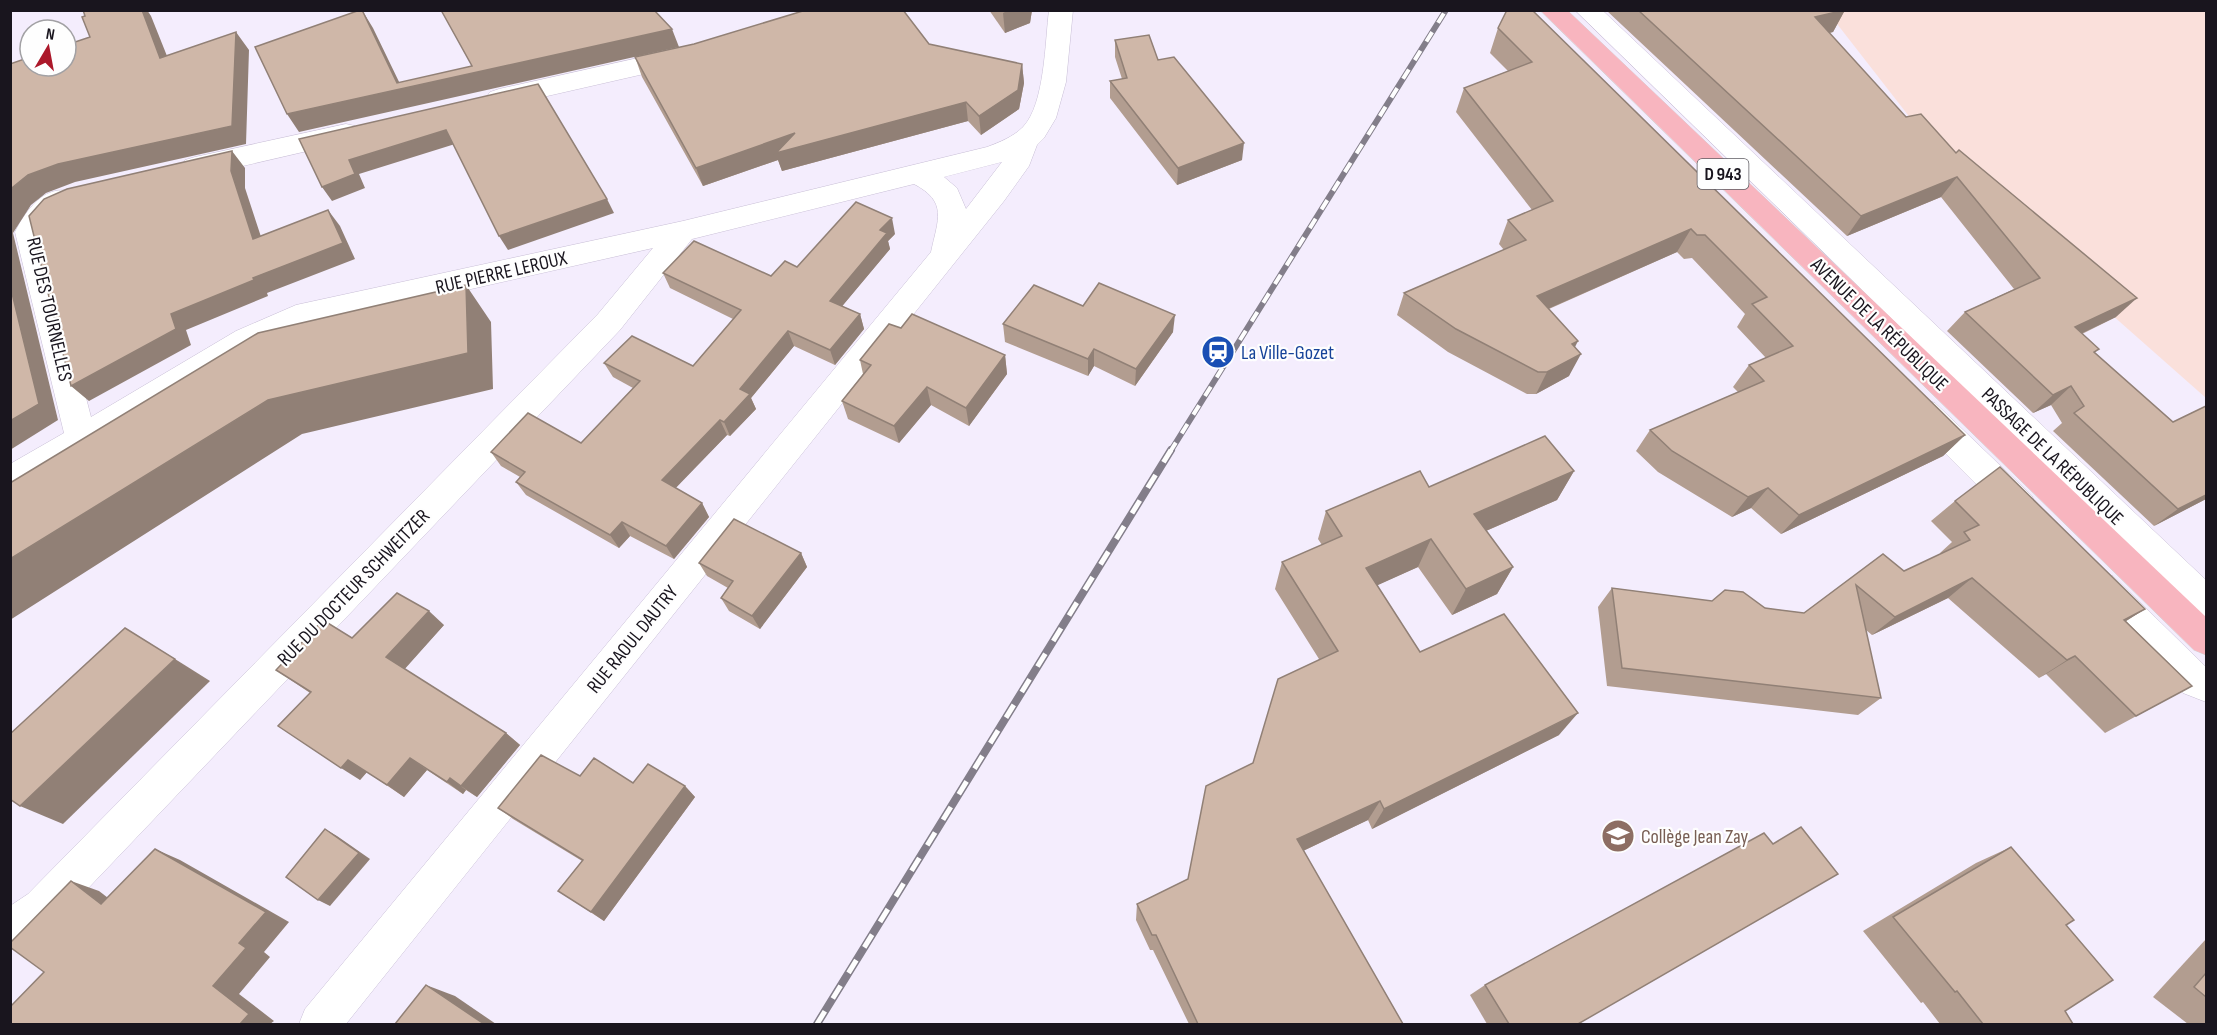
<svg xmlns="http://www.w3.org/2000/svg" width="2217" height="1035" font-family="'Sofia Sans Condensed',sans-serif">
  <style>
    .industrial { fill: #fae0db }
    .lines { fill: none; stroke-linecap: round; stroke-linejoin: round }
    .minor-casing { stroke: #c8bed6; stroke-width: 1 }
    .primary-casing { stroke: #d6d5d6; stroke-width: 1 }
    .minor { fill: #fff; fill-rule: evenodd }
    .primary { fill: #f8b5bf; fill-rule: evenodd }
    .rail-far1-casing { stroke: #837e8a; stroke-width: 6 }
    .rail-casing { stroke: #837e8a; stroke-width: 8 }
    .rail-far1 { stroke: #fefefe; stroke-width: 4; stroke-dasharray: 11; stroke-linecap: butt }
    .rail { stroke: #fefefe; stroke-width: 5; stroke-dasharray: 15; stroke-linecap: butt }
    .wall { fill: #b29d90 }
    .shaded-wall { fill: #918076 }
    .building { fill: #cfb7a8; stroke: #918076; stroke-width: 1.5 }
    .labels { text-anchor: middle; stroke-width: 4.5; stroke-linejoin: round; paint-order: stroke }
    .shield { fill: #fefefe; stroke: #5e5b61; stroke-width: 1.5 }
    .shield-label { font-size: 18px; font-weight: bold; fill: #19151e }
    .street-label { font-size: 20px; fill: #19151e; stroke: #fefefe }
    .transit-label { font-size: 20px; fill: #164399; stroke: #fefefe; text-anchor: start }
    .education-label { font-size: 20px; fill: #785e54; stroke: #fefefe; text-anchor: start }
  </style>
  <rect width="100%" height="100%" fill="#f4edfd"/>
  <!-- industrial -->
  <polygon class="industrial" points="1827,11 2206,11 2206,398 1957,178"/>
  <g class="lines">
    <defs>
      <g id="minor">
        <path d="M1049 10H1073L1066 82 1056 118 1044 138 1037 145 1029 166 1004 201 346 1024H299L305 1009 931 252C938 219 948 202 914 184L692 239 620 330 56 922 24 944 10 950V906L28 894 598 314 653 248 302 327 258 347 21 491 10 494V464L64 433 15 232C26 210 45 183 73 192L77 199C69 213 52 214 43 232L91 417 236 331 296 305 683 221 987 147C1000 142 1013 137 1023 127 1045 104 1045 41 1049 10ZM1002 162 966 209 957 188 944 177Z"/>
        <polygon points="1575,10 1602,10 2206,580 2206,617 2194,613"/>
        <polygon points="683,48 692,51 696,57 692,63 499,107 490,104 486,98 490,92 499,89"/>
        <polygon points="346,124 355,126 359,133 355,140 195,177 185,174 181,167 185,160 195,157"/>
        <polygon points="1924,399 1935,403 2032,496 2036,506 2032,516 2020,520 2008,516 1913,421 1908,412 1913,403"/>
        <polygon points="2101,572 2113,576 2206,667 2206,702 2183,693 2089,598 2084,587 2089,576"/>
      </g>
      <polygon id="primary" points="1540,10 1567,10 2206,617 2206,655 2194,650"/>
    </defs>
    <!-- minor casing -->
    <use href="#minor" class="minor-casing"/>
    <!-- primary casing -->
    <use href="#primary" class="primary-casing"/>
    <!-- minor -->
    <use href="#minor" class="minor"/>
    <!-- primary -->
    <use href="#primary" class="primary"/>
    <defs>
      <polyline id="rail-far1" points="1170,452 1446,10"/>
      <polyline id="rail" points="817,1024 1171,450"/>
    </defs>
    <!-- rail-far1 casing -->
    <use href="#rail-far1" class="rail-far1-casing"/>
    <!-- rail casing -->
    <use href="#rail" class="rail-casing"/>
    <!-- rail-far1 -->
    <use href="#rail-far1" class="rail-far1"/>
    <!-- rail -->
    <use href="#rail" class="rail"/>
  </g>
  <!-- wall -->
  <g class="wall">
    <polygon points="989,10 1032,10 1030,23 1005,33"/>
    <polygon points="1606,10 1845,10 1833,32 1829,33 1906,117 1956,153 2116,317 2082,334 2095,353 2173,422 2206,406 2206,499 2154,526 2053,431 2062,423 2051,405 2033,413 1947,331 1965,312 2014,289 1941,197 1847,236"/>
    <polygon points="1498,28 1965,435 1943,456 1781,534 1751,508 1732,517 1658,472 1636,451 1650,430 1738,392 1733,387 1749,365 1766,358 1737,327 1745,314 1692,258 1684,259 1677,252 1549,309 1575,347 1569,376 1536,394 1527,394 1448,352 1397,315 1404,293 1504,250 1499,244 1508,220 1532,210 1456,112 1464,88 1508,71 1490,53"/>
    <polygon points="1115,40 1158,60 1242,160 1177,185 1110,98 1110,81 1122,79 1115,57"/>
    <polygon points="929,44 1022,64 1024,83 1019,109 981,135 968,121 782,171 778,160 703,186 642,77 635,57"/>
    <polygon points="895,234 888,241 890,249 842,306 860,314 864,329 835,365 794,346 751,398 756,409 730,436 727,435 675,488 702,503 709,517 674,559 630,536 619,548 526,495 516,482 520,477 501,466 491,452 581,443 633,388 613,377 604,363 693,366 733,319 670,288 663,273 771,276"/>
    <polygon points="1083,306 1173,332 1135,386 1094,366 1088,376 1005,342 1003,324"/>
    <polygon points="901,328 1005,355 1007,374 969,426 931,405 899,443 848,419 842,401 863,374 860,360"/>
    <polygon points="1574,471 1557,500 1486,531 1513,567 1497,594 1452,615 1418,567 1377,585 1420,652 1559,735 1372,829 1368,820 1303,851 1403,1024 1189,1024 1153,950 1150,950 1136,920 1137,904 1188,879 1319,659 1275,589 1282,562 1322,545 1318,539 1326,511 1429,487"/>
    <polygon points="1955,501 2145,609 2126,621 2192,686 2105,733 2046,674 2039,678 1948,598 1872,635 1866,630 1881,698 1858,715 1607,686 1598,607 1612,588 1804,613 1883,554 1904,571 1941,554 1940,553 1952,542 1931,521"/>
    <polygon points="801,553 807,567 760,629 729,611 721,598 728,588 707,576 699,563"/>
    <polygon points="444,625 404,669 506,733 520,745 477,797 466,790 463,794 427,770 404,797 367,772 360,780 310,693 276,670 352,638"/>
    <polygon points="580,776 633,783 685,786 695,797 604,921 558,891 582,861 513,819 498,808"/>
    <polygon points="2011,847 2066,925 2065,1011 2072,1024 1940,1024 1923,1002 1921,1003 1863,931 1976,863"/>
    <polygon points="2206,939 2206,1024 2188,1024 2153,997"/>
    <polygon points="1485,985 1578,1024 1487,1024 1470,995"/>
  </g>
  <!-- shaded-wall -->
  <g class="shaded-wall">
    <polygon points="142,10 147,10 151,16 175,76 160,58"/>
    <polygon points="362,10 373,28 402,88 672,29 679,47 299,132 287,114 397,83"/>
    <polygon points="1009,10 1032,10 1030,23 1005,33 1003,13"/>
    <polygon points="1845,10 1833,32 1803,39 1815,17"/>
    <polygon points="236,32 249,50 246,144 75,182 46,193 31,205 13,233 58,420 10,450 10,190 13,187 28,175 58,164"/>
    <polygon points="1022,64 1024,83 1019,109 981,135 979,116"/>
    <polygon points="966,102 968,121 782,171 778,160 703,186 696,168 795,133"/>
    <polygon points="446,130 455,144 359,174 365,188 332,201 322,187 349,160"/>
    <polygon points="1244,143 1242,160 1177,185 1178,168"/>
    <polygon points="232,151 245,168 245,188 267,255 253,239 231,171"/>
    <polygon points="1957,177 1941,197 1847,236 1861,216"/>
    <polygon points="607,199 614,213 508,250 499,236"/>
    <polygon points="328,210 340,226 355,259 267,293 268,296 186,330 191,345 89,401 71,386 171,314 253,278"/>
    <polygon points="892,218 895,234 888,241 890,249 834,316 830,301 880,230"/>
    <polygon points="1691,229 1677,252 1527,318 1537,296"/>
    <polygon points="466,285 491,322 493,389 302,434 10,620 10,559 268,400"/>
    <polygon points="2137,298 2116,317 2055,346 2075,327"/>
    <polygon points="860,314 864,329 835,365 830,350"/>
    <polygon points="1175,315 1173,332 1135,386 1136,369"/>
    <polygon points="788,331 794,346 751,398 756,409 730,436 724,422 740,389"/>
    <polygon points="1578,341 1568,361 1581,354 1569,376 1536,394 1547,372 1572,344"/>
    <polygon points="1094,349 1094,366 1088,376 1088,359"/>
    <polygon points="1005,355 1007,374 969,426 966,408"/>
    <polygon points="2071,386 2051,405 2033,413 2053,395"/>
    <polygon points="927,387 931,405 899,443 894,426"/>
    <polygon points="720,420 727,435 670,494 662,480"/>
    <polygon points="1965,435 1943,456 1781,534 1799,515"/>
    <polygon points="1574,471 1557,500 1460,542 1474,514"/>
    <polygon points="1768,488 1751,508 1732,517 1748,497"/>
    <polygon points="2206,495 2206,499 2154,526 2178,509"/>
    <polygon points="702,503 709,517 674,559 666,546"/>
    <polygon points="622,522 630,536 619,548 610,535"/>
    <polygon points="1431,539 1418,567 1356,595 1366,568"/>
    <polygon points="801,553 807,567 760,629 752,616"/>
    <polygon points="1513,567 1497,594 1452,615 1466,589"/>
    <polygon points="1972,578 1948,598 1872,635 1895,617"/>
    <polygon points="2145,609 2115,628 2124,620"/>
    <polygon points="429,611 444,625 403,671 386,657"/>
    <polygon points="2075,656 2046,674 2039,678 2067,660"/>
    <polygon points="175,659 210,681 63,824 20,806"/>
    <polygon points="1578,713 1559,735 1372,829 1384,809"/>
    <polygon points="506,733 520,745 477,797 461,786"/>
    <polygon points="410,758 427,770 404,797 387,785"/>
    <polygon points="348,760 367,772 360,780 341,768"/>
    <polygon points="450,778 466,790 463,794 447,782"/>
    <polygon points="685,786 695,797 604,921 591,912"/>
    <polygon points="1380,801 1368,820 1288,858 1297,839"/>
    <polygon points="325,829 337,836 370,859 330,906 318,900"/>
    <polygon points="155,849 180,860 289,922 264,952 270,957 239,994 274,1021 270,1024 240,1024 213,986 239,943"/>
    <polygon points="71,881 99,891 129,914 101,904"/>
    <polygon points="426,985 455,996 496,1024 484,1024"/>
  </g>
  <!-- building -->
  <g class="building">
    <polygon points="83,10 142,10 160,58 236,32 232,126 58,164 28,175 13,187 10,190 10,64 30,57 30,66 66,66 66,45 90,37 82,17 85,16"/>
    <polygon points="360,10 362,10 397,83 472,66 441,10 654,10 672,29 287,114 255,47"/>
    <polygon points="806,10 903,10 929,44 1022,64 1018,90 979,116 966,102 776,153 795,133 696,168 635,57 694,44"/>
    <polygon points="1507,10 1532,10 1965,435 1799,515 1768,488 1748,497 1672,451 1650,430 1764,381 1749,365 1793,346 1752,304 1767,297 1705,235 1697,235 1691,229 1537,296 1578,341 1572,344 1581,354 1547,372 1538,372 1456,329 1404,293 1526,240 1508,220 1553,201 1464,88 1532,62 1498,28"/>
    <polygon points="1638,10 1845,10 1815,17 1906,117 1921,114 1956,153 1959,150 2137,298 2075,327 2099,349 2094,352 2173,422 2206,406 2206,495 2178,509 2074,413 2084,406 2071,386 2053,395 1965,312 2040,278 1957,177 1861,216"/>
    <polygon points="1149,35 1158,60 1174,57 1244,143 1178,168 1110,81 1127,78 1115,40"/>
    <polygon points="538,84 607,199 499,236 446,130 349,160 355,174 322,187 299,139"/>
    <polygon points="232,151 231,171 253,239 328,210 343,243 253,278 254,280 171,314 176,329 71,386 29,216 44,199 67,189"/>
    <polygon points="856,202 892,218 880,230 887,233 830,301 860,314 830,350 788,331 740,389 750,394 724,422 720,420 662,480 702,503 666,546 622,522 610,535 516,482 525,472 491,452 528,413 581,443 640,381 604,363 632,336 693,366 741,310 663,273 694,241 771,276 785,261 797,267"/>
    <polygon points="1099,283 1175,315 1136,369 1094,349 1088,359 1003,324 1034,285 1083,306"/>
    <polygon points="10,285 39,404 10,421"/>
    <polygon points="466,285 468,353 268,400 10,559 10,483 258,333"/>
    <polygon points="912,314 1005,355 966,408 927,387 894,426 842,401 871,365 860,360 889,324 901,328"/>
    <polygon points="1545,436 1574,471 1474,514 1513,567 1466,589 1431,539 1366,568 1420,652 1504,614 1578,713 1384,809 1380,801 1297,839 1403,1024 1198,1024 1156,935 1152,935 1137,904 1188,879 1206,786 1253,763 1278,679 1338,651 1282,562 1342,536 1326,511 1420,471 1429,487"/>
    <polygon points="2000,467 2145,609 2124,620 2192,686 2136,716 2075,656 2067,660 1972,578 1895,617 1856,585 1881,698 1622,668 1612,588 1712,601 1725,590 1743,592 1765,608 1804,613 1883,554 1904,571 1970,540 1964,532 1979,525 1955,501"/>
    <polygon points="734,519 801,553 752,616 721,598 733,581 699,563"/>
    <polygon points="397,593 429,611 386,657 506,733 461,786 450,778 447,782 410,758 387,785 348,760 341,768 278,726 311,692 276,670 323,620 352,638"/>
    <polygon points="125,628 175,659 20,806 10,799 10,734"/>
    <polygon points="541,755 580,776 594,758 633,783 648,764 685,786 591,912 558,891 583,860 498,808"/>
    <polygon points="1801,827 1838,874 1578,1024 1509,1024 1485,985 1764,833 1773,844"/>
    <polygon points="325,829 359,853 318,900 286,877"/>
    <polygon points="2011,847 2074,920 2066,925 2113,980 2065,1011 2073,1024 1983,1024 1957,991 1955,992 1893,917"/>
    <polygon points="155,849 266,912 239,943 246,948 213,986 249,1014 240,1024 10,1024 10,1007 44,972 10,947 10,943 71,881 101,904"/>
    <polygon points="2206,973 2206,997 2194,987"/>
    <polygon points="426,985 484,1024 395,1024"/>
  </g>
  <!-- icons -->
  <defs>
    <symbol id="station-disc" viewBox="-11 -11 22 22"><circle r="9.5" fill="#1a4fb4" stroke="#fefefe"/><path d="M-3-6H3Q5-6 5-4V2Q5 4 3 4L4.5 6H3L1.5 4h-3L-3 6H-4.5L-3 4Q-5 4-5 2V-4Q-5-6-3-6ZM-3.5-4v3h7v-3ZM-3.5 1v1.5H-2V1ZM2 1v1.5H3.5V1Z" fill="#fff"/></symbol>
    <symbol id="school-disc" viewBox="-11 -11 22 22"><circle r="9.5" fill="#8d6e63" stroke="#fefefe"/><path d="M0-5L7-2L0 1L-7-2ZM-4 1L0 2.5L4 1V4Q0 6-4 4Z" fill="#fff"/></symbol>
  </defs>
  <g fill-rule="evenodd">
    <use href="#station-disc" x="1199" y="333" width="38" height="38"/>
    <use href="#school-disc" x="1599" y="817" width="38" height="38"/>
  </g>
  <g class="labels">
    <!-- shield labels -->
    <rect class="shield" x="1697.5" y="159" width="51" height="30" rx="4.5"/>
    <g class="shield-label">
      <text x="1723" y="180">D 943</text>
    </g>
    <!-- street labels -->
    <g class="street-label">
      <text transform="translate(501 272) rotate(-13)" y="7">RUE PIERRE LEROUX</text>
      <text transform="translate(50 309) rotate(77)" y="7">RUE DES TOURNELLES</text>
      <text transform="translate(1880 324) rotate(44)" y="7">AVENUE DE LA RÉPUBLIQUE</text>
      <text transform="translate(2053 456) rotate(44)" y="7">PASSAGE DE LA RÉPUBLIQUE</text>
      <text transform="translate(353 587) rotate(-46)" y="7">RUE DU DOCTEUR SCHWEITZER</text>
      <text transform="translate(632 639) rotate(-51)" y="7">RUE RAOUL DAUTRY</text>
    </g>
    <!-- transit labels -->
    <g class="transit-label">
      <text x="1241" y="359">La Ville-Gozet</text>
    </g>
    <!-- education labels -->
    <g class="education-label">
      <text x="1641" y="843">Collège Jean Zay</text>
    </g>
  </g>
  <!-- border -->
  <rect width="2217" height="1035" fill="none" stroke="#19151e" stroke-width="24"/>
  <!-- north arrow -->
  <g transform="translate(48 48) rotate(10)"><circle r="28" fill="#fefefe" stroke="#a2a1a4" stroke-width="1.5"/>
  <path d="M0-4.5L10 22L0 15L-10 22Z" fill="#ac182a"/>
  <text y="-9" font-size="16" font-weight="bold" text-anchor="middle" fill="#19151e">N</text>
  </g>
</svg>
